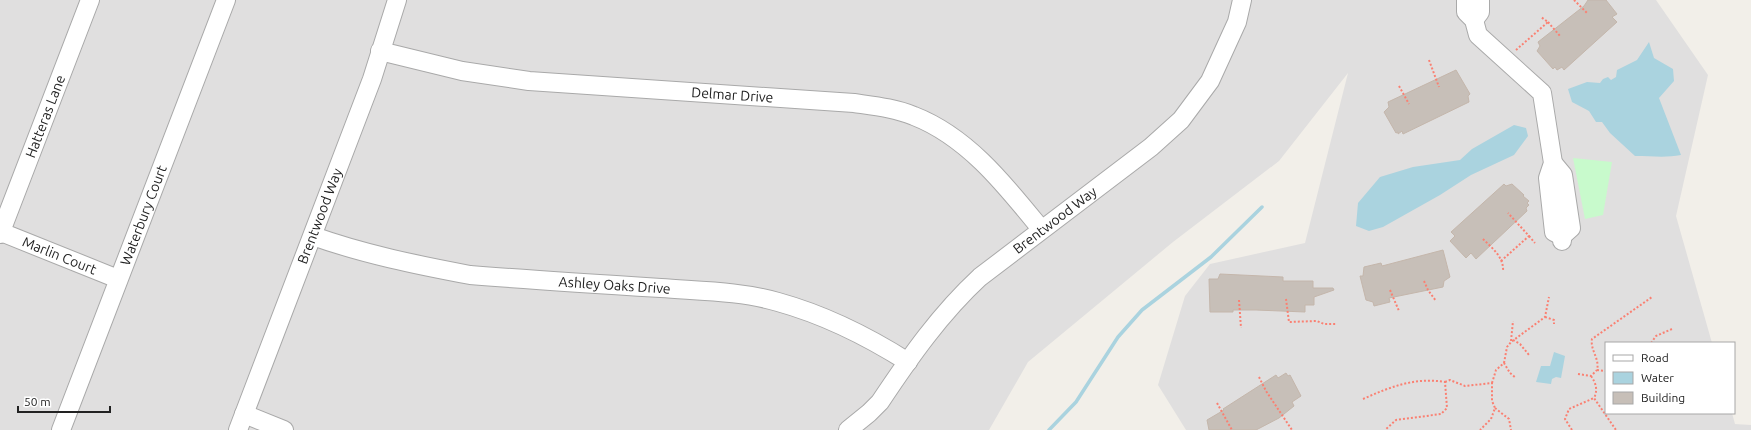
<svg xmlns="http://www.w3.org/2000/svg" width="1751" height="430" font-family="Ubuntu,sans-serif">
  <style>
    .residential { fill: #e0dfdf }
    .park { fill: #c8facc }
    .water { fill: #aad3df }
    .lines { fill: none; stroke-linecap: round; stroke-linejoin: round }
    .stream { stroke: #aad3df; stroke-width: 3.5 }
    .building { fill: #c7bfb8; stroke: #c4b6ab }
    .minor-casing { stroke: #a9a9a9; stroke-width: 20 }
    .path { stroke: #fa8072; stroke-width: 2; stroke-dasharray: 2 2; stroke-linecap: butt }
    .minor { stroke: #fff; stroke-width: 18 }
    .labels { text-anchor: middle; stroke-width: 3.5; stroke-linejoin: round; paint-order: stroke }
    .street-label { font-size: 14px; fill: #222; stroke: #fff }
  </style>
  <rect width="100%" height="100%" fill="#f2efe9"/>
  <!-- residential -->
  <polygon class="residential" points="0,0 1656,0 1708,75 1676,216 1712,343 1606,343 1606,413 1732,413 1735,424 1751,425 1751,430 1186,430 1158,385 1185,296 1210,264 1305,243 1348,73 1279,161 1173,242 1028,362 989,430 0,430"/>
  <!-- park -->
  <polygon class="park" points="1573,158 1612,162 1603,215 1585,219"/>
  <!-- water -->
  <g class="water">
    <path d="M1649 42 1654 58 1673 69 1674 81 1659 98 1681 155C1666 158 1651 156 1635 156L1610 133 1602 122H1596L1589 111 1572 102 1568 89 1587 82 1600 83 1603 79 1608 77 1611 80 1616 77 1617 70 1637 60Z"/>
    <polygon points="1514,125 1526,128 1528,136 1514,155 1471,175 1440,195 1383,227 1369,231 1356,226 1358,203 1380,177 1413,167 1460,160 1472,149"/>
    <polygon points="1554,352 1565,356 1561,378 1556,377 1552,379 1551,384 1536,382 1541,366 1550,366"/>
  </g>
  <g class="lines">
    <!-- stream -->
    <polyline class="stream" points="1049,430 1076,402 1118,337 1142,310 1211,257 1262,207"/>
  </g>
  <!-- building -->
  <g class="building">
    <polygon points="1588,0 1606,0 1617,14 1612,17 1617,22 1564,70 1562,67 1557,70 1555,67 1553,69 1537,51 1540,46 1538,42 1584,6"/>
    <polygon points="1456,70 1470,94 1468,96 1469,102 1403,134 1402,131 1398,134 1398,132 1396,133 1384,112 1389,107 1388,102"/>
    <polygon points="1504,184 1506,186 1512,184 1524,195 1523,196 1529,201 1527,203 1529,205 1526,208 1527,211 1476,259 1471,253 1466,258 1450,241 1455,236 1451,232"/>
    <polygon points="1443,250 1450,277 1444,281 1443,287 1389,298 1390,302 1374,306 1373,302 1366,300 1360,276 1363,276 1364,267 1381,263 1382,266"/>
    <polygon points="1220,274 1283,277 1283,281 1313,281 1313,288 1333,288 1334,290 1314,297 1314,305 1305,305 1305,312 1256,310 1233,310 1233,312 1210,312 1209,279 1218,279"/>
    <polygon points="1286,373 1288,376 1290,375 1301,396 1292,402 1294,406 1279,418 1256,430 1209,430 1207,420 1224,410 1223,409 1276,375 1278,378"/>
  </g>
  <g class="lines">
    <defs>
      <g id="minor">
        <polyline points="1466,0 1466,12 1474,20 1478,35 1542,93 1553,163 1548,178 1554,232 1562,236"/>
        <polyline points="1474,20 1480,12 1480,0"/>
        <path id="s1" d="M380 51 462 71 529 81 854 103C875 106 895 108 914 116 968 137 1006 186 1041 229"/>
        <polyline points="1553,163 1563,175 1571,228 1562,236 1562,241"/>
        <path id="s2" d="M1 232 118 279"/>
        <path id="s3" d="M0 234 90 0"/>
        <path id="s4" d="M313 236C363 254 417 265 470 275 533 280 597 284 661 288 699 291 741 291 778 302 825 315 867 336 908 362"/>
        <polyline points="244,414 284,430"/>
        <path id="s5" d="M61 430 226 0"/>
        <path id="s6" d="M238 430 372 79 397 0"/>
        <path id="s7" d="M848 430 869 413 880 402C910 357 940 314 980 277L1151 147 1181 120 1210 81 1237 22 1242 0"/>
      </g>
    </defs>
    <!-- minor casing -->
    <use href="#minor" class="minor-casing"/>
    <!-- path -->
    <g class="path">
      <polyline points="1574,0 1588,14"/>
      <polyline points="1548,22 1560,36"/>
      <polyline points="1516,50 1548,22 1541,17"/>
      <polyline points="1429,60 1439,87"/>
      <polyline points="1399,86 1409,104"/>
      <polyline points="1529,236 1535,243"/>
      <path d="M1483 239C1492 248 1504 257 1503 271"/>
      <polyline points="1501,261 1529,236 1508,213"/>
      <polyline points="1424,281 1428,290 1436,301"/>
      <polyline points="1390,290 1399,311"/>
      <polyline points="1286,299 1289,322 1317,321 1324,324 1337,324"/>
      <polyline points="1239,300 1241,328"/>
      <polyline points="1545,317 1554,320 1554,324"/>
      <polyline points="1513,340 1520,344 1529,355"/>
      <polyline points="1511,341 1513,321"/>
      <polyline points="1651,343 1656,336 1672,329"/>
      <polyline points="1504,363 1507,347 1511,342 1545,317 1549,297"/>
      <polyline points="1597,370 1606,371"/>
      <path d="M1578 374 1591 376 1597 370C1600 359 1590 350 1592 339L1652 297"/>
      <path d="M1591 376C1596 383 1598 390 1594 398L1616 430"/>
      <polyline points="1259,377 1266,391 1292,430"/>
      <polyline points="1445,382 1450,380 1465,386 1492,383 1492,401 1495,408 1491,419 1480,430"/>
      <polyline points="1492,383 1496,370 1504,363 1510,373 1516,378"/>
      <path d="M1363 399C1390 387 1415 377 1445 382L1447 408 1441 414 1396 420 1385 430"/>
      <polyline points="1217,403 1232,430"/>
      <polyline points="1495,408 1509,419 1511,430"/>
      <polyline points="1572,430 1565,419 1569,409 1594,398"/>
    </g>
    <!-- minor -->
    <use href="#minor" class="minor"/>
  </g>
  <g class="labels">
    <!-- street labels -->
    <g class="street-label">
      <text dy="5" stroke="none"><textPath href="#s1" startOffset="356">Delmar Drive</textPath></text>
      <text dy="5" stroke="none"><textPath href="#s3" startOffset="126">Hatteras Lane</textPath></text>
      <text dy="5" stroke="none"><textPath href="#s5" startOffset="230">Waterbury Court</textPath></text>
      <text dy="5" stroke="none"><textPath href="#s6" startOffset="229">Brentwood Way</textPath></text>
      <text dy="5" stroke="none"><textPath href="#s7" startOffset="297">Brentwood Way</textPath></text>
      <text dy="5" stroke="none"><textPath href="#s2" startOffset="63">Marlin Court</textPath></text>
      <text dy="5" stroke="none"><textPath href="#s4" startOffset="307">Ashley Oaks Drive</textPath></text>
    </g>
  </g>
  <!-- legend -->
  <rect x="1605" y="342" width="130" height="72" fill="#ffffff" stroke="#a7a7a7"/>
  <rect x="1613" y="355" width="20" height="6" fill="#ffffff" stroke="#a7a7a7"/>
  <text x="1641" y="362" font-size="12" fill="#222222">Road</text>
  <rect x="1613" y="372" width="20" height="12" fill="#aad3df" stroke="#a7a7a7"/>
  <text x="1641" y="382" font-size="12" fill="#222222">Water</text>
  <rect x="1613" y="392" width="20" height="12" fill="#c7bfb8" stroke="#a7a7a7"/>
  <text x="1641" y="402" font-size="12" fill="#222222">Building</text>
  <!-- scale -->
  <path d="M18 406v6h92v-6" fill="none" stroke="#222222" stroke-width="2"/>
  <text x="24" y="406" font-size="12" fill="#222222" stroke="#ffffff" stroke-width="3" paint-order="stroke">50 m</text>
</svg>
